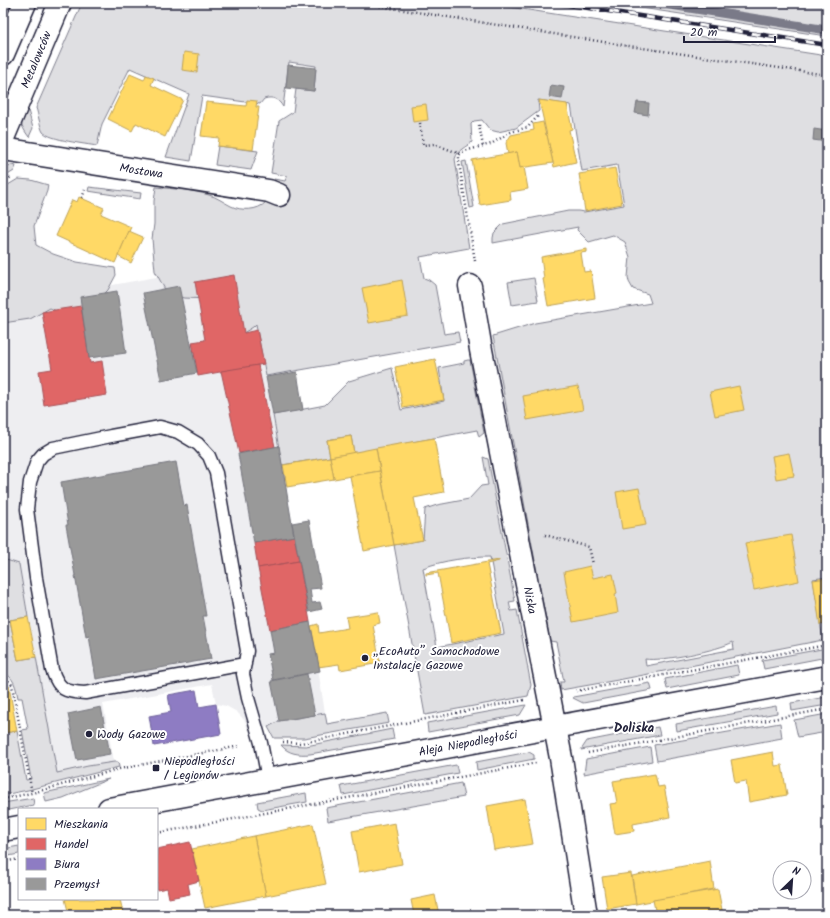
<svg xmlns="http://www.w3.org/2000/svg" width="830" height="918" font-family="Kalam,sans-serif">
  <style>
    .built { fill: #eeeef1 }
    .green { fill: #dfdfe2; stroke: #80808e; fill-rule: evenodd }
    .homes { fill: #ffd966; stroke: #bda259 }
    .shops { fill: #e06666; stroke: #a75259 }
    .offices { fill: #8e7cc3; stroke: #6e619a }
    .industry { fill: #999; stroke: #75757d }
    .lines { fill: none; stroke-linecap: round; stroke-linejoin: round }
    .stream { stroke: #7a7a88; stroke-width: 9 }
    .lane-casing { stroke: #22223b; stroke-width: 15 }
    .street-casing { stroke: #22223b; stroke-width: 25 }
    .secondary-casing { stroke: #22223b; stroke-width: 25 }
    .path { stroke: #22223b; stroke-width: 2.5; stroke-dasharray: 1 3; stroke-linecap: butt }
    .lane { stroke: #fff; stroke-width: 12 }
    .street { stroke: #fff; stroke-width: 22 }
    .secondary { stroke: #fff; stroke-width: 22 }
    .rail-casing { stroke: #22223b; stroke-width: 4.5 }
    .rail { stroke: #fff; stroke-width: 3; stroke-dasharray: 9; stroke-linecap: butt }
    .poi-dot { fill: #22223b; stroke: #fff; stroke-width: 1.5 }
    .labels { text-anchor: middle; stroke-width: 4; stroke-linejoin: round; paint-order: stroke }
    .street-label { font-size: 12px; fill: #22223b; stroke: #fff }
    .poi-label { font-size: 12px; fill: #22223b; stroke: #fff; text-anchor: start }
    .neighbourhood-label { font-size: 13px; font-weight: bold; fill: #22223b; stroke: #fff }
  </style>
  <rect width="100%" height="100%" fill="#fff"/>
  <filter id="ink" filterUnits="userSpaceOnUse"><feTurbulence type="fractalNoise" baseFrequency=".025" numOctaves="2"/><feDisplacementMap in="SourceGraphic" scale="8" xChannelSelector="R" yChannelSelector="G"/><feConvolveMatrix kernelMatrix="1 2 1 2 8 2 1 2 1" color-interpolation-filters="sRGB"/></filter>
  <g filter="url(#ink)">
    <!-- built -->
    <polygon class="built" points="244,261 309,612 325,713 279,721 268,727 248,730 245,721 237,712 226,706 216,704 212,684 103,704 114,762 88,766 57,774 19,564 3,559 3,305"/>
    <!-- green -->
    <g class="green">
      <path d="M67 3H72L27 107 33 128 29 137C23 129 19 122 21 112Z"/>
      <path d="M82 3H483L827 56V577L813 579 823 640 618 680 561 690 560 682H564L556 642 550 641 493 336 535 323 651 303 648 294 633 289 629 282 628 277 630 257 625 242 613 235 589 242 577 230 578 227 493 243V238L494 233 503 224 568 211H578L584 212 624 205 617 165 582 171 571 105 538 100 539 111 516 128 498 132 490 130 482 120 474 121 471 124 472 142C465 148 458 149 455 159L469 248 420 257 424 278 429 280 435 285 444 334 458 332 460 342 266 376 256 324 253 327 237 337 213 299 184 298 168 295 155 271 152 239 154 224V201L156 187C174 189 192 190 209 195 217 197 223 202 231 206 241 211 258 211 266 202 271 197 273 188 276 182L274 179 285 181 287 176 271 173 279 121 293 112 296 89 314 91 316 66 289 62 283 107C278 99 273 96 264 99L260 104 202 96 191 161 166 157 189 94 130 68 102 124 97 146C86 144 50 140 43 132 40 127 38 113 36 108ZM733 642 734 649 646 666 645 659C661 662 719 650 733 642Z"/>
      <polygon points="608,3 827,3 827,36 806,33"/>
      <polygon points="218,146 258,151 251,170 215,165"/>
      <polygon points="466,161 474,207 470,208 462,162"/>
      <polygon points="11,165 16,166 14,171 3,178 3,167"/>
      <polygon points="18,179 31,180 48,185 47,191 34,226 36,245 53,254 77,262 115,268 116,275 108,290 89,309 67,316 50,308 30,319 3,323 3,188"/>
      <polygon points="89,187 141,193 140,199 88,191"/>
      <polygon points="534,278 538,301 512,305 508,282"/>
      <polygon points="468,360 470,360 484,433 479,437 477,430 354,453 351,436 327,440 330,457 282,465 273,415 325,405 349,381 392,368 401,410 444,401 439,368 464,363 464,361"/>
      <path d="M483 457 488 459 515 601 509 602 511 611 517 610 531 685 528 696 425 715 394 545 423 540 425 509 437 505 469 499 481 486 488 485ZM490 557 504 634 437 647 423 568C444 560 468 557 490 557Z"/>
      <path d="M3 559 19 564 28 617 10 620 18 660 36 657 57 773 88 766 114 762H118L119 767 28 790 3 795V733L17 731 26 780 31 779 22 730 28 729 22 698H18C16 687 14 677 3 672Z"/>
      <polygon points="827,648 827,657 764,669 762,660"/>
      <polygon points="737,665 739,675 667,689 665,679"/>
      <polygon points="650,683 652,690 583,703 573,698 573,697"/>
      <polygon points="827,697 827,705 792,711 791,703"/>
      <polygon points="526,705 520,715 428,732 427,723"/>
      <polygon points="776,706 777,713 677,731 676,724"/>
      <polygon points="325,713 327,724 387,713 389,723 304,738 274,738 268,727 279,721"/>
      <polygon points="827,714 827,732 798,737 794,720"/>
      <polygon points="780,723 782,738 657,761 654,745"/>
      <polygon points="658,727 660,735 581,750 587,741"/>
      <path d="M392 729 394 739 310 754C299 755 288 754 281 745L306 746Z"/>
      <polygon points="650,747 652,761 584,774 586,759"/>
      <polygon points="529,752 534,755 534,759 477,770 476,762"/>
      <polygon points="456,765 458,773 343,795 341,786"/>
      <polygon points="109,779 63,798 46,802 44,793"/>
      <polygon points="461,783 464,797 328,821 326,808"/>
      <polygon points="306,793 307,802 262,810 258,808 257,802"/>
      <polygon points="33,798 34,805 3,811 3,803"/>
      <polygon points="19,846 19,854 3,857 3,849"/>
    </g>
    <!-- homes -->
    <g class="homes">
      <polygon points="184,52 199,54 197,72 182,70"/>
      <polygon points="130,74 144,80 146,75 154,78 151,85 183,100 165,137 136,123 132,131 108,119"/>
      <polygon points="247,100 257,101 256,107 259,107 253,150 218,146 219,138 201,136 206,102 246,106"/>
      <polygon points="539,100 567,104 572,129 569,130 576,162 554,167"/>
      <polygon points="426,104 428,120 413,122 411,106"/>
      <polygon points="543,122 546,135 547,135 553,163 520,168 517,152 508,154 506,143 511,135 534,130 533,124"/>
      <polygon points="517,152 520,168 524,167 528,189 510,192 511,200 480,205 472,160"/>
      <polygon points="615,168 622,204 585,211 579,174"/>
      <polygon points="79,197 104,208 101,214 131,227 115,263 56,236 72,200 77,202"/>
      <polygon points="129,231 143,237 131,263 118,256"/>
      <polygon points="587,249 587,252 581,253 584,272 591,271 595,298 548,306 543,279 544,279 541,257"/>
      <polygon points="402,280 408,316 369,323 362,288"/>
      <polygon points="435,359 444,400 403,408 395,367"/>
      <polygon points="578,386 583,410 527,420 523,396"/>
      <polygon points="739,386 744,410 715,416 710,392"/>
      <polygon points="351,436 354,453 330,457 327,440"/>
      <polygon points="434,438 444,492 414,498 423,540 394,545 376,448"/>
      <polygon points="376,448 380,471 334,479 330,457"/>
      <polygon points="789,453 794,476 776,479 772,456"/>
      <polygon points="330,457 334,479 287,487 283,465"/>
      <polygon points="380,471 394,545 364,551 350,476"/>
      <polygon points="639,488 646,525 622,529 616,492"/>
      <polygon points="791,535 799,581 754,590 745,543"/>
      <polygon points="499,560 499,561 487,564 501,633 451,643 438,573 426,575 426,573"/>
      <polygon points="590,566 593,578 613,574 617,593 615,594 618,613 573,622 564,572"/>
      <polygon points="827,578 827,624 820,625 813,580"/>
      <polygon points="378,612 380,623 373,625 380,663 340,670 339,664 318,667 311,626 318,624 319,633 348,628 346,617"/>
      <polygon points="28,617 36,657 18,660 10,620"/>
      <polygon points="9,686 17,731 3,733 3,687"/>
      <polygon points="773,752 775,766 782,765 787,795 749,802 746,781 735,783 731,760"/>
      <polygon points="655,774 658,787 664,786 670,817 633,824 634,831 615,834 610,804 617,803 613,781"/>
      <polygon points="525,799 533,844 494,850 487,806"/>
      <polygon points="395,823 402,864 359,872 352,831"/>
      <polygon points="313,824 326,884 266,896 254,836"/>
      <polygon points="254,836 266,896 205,908 192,849"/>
      <polygon points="710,861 714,889 636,904 632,876"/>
      <polygon points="631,873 636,904 607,909 602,877"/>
      <polygon points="718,889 723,915 656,915 653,900"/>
      <polygon points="435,895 439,915 414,915 411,900"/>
      <polygon points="65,899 120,899 123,913 114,915 69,915"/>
      <polygon points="35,911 36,915 10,915"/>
    </g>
    <!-- shops -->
    <g class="shops">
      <polygon points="234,275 244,333 257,330 264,364 198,376 192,342 205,340 195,282"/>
      <polygon points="81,306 90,363 102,361 107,395 44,405 39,371 52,369 42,312"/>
      <polygon points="258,365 275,447 239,453 221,371"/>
      <polygon points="294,536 299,561 258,568 254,543"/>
      <polygon points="299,561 310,622 270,630 258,568"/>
      <polygon points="190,842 199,881 188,884 190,894 169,898 167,888 157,890 157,849"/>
    </g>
    <!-- offices -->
    <polygon class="offices" points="196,690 199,707 216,704 221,734 154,746 149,716 171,712 168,695"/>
    <!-- industry -->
    <g class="industry">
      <polygon points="288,65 316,68 314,91 286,88"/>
      <polygon points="551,85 564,87 562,99 549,97"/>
      <polygon points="637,102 649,103 648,115 635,113"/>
      <polygon points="814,129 827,131 827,142 813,140"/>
      <polygon points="179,286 197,373 161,380 143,293"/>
      <polygon points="117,291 126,353 89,358 80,297"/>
      <polygon points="297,372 303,410 273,415 266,377"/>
      <polygon points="279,446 294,536 254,543 238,454"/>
      <polygon points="176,462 184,506 187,505 206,616 203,616 211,659 96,679 89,636 86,637 66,525 68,525 61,482"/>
      <polygon points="309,520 321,588 310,589 312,603 320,602 322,609 309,612 292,523"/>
      <polygon points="310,622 320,671 273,680 268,654 274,653 270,630"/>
      <polygon points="307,674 315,715 279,721 271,681"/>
      <polygon points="101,707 110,754 77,760 68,714"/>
    </g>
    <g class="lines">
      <!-- stream -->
      <polyline class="stream" points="658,3 827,30"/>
      <defs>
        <path id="lane" d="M245 664 85 693C65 692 59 690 52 670L36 578 27 509 30 482 37 461 43 454 53 448 111 436 160 427 178 432 198 444 209 456 216 473 247 651 243 674 248 698 261 743 268 779"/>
        <g id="street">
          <path id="s1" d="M3 149 269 191 279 195"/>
          <path id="s2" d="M470 286 481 350 561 758 586 915"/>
        </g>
        <g id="secondary">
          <polyline points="3,54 25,3"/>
          <path id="s3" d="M3 138 60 3"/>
          <path id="s4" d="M109 809 827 677"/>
          <polyline points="3,830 19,827"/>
        </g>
      </defs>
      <!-- lane casing -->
      <use href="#lane" class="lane-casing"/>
      <!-- street casing -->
      <use href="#street" class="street-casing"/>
      <!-- secondary casing -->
      <use href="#secondary" class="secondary-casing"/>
      <!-- path -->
      <g class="path">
        <polyline points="360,3 629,46 827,75"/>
        <polyline points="420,123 423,145 434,144 461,154"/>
        <polyline points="479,125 483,146"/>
        <polyline points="3,183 11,177"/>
        <polyline points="82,198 85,190"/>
        <polyline points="475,261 459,163 459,155 464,151 491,144 511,132 528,127 538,116"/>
        <polyline points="545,535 589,547 593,564"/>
        <polyline points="3,675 8,680 12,685 32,793"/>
        <polyline points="576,691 827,645"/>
        <polyline points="283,742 301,743 524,700"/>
        <polyline points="588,753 827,709"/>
        <polyline points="3,799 36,792 119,769 240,746"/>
        <polyline points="157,833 536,763"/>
        <polyline points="3,862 19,859"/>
      </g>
      <!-- lane -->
      <use href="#lane" class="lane"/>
      <!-- street -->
      <use href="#street" class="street"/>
      <!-- secondary -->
      <use href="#secondary" class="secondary"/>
      <defs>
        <polyline id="rail" points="556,3 827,45"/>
      </defs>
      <!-- rail casing -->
      <use href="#rail" class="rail-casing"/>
      <!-- rail -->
      <use href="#rail" class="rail"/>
    </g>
  </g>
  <!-- markers -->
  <g class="poi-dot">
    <circle cx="365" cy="658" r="4"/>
    <circle cx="89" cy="734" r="4"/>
    <rect x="152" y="764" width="8" height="8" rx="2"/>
  </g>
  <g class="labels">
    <!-- street labels -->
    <g class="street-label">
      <text dy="4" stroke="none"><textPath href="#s3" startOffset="85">Metalowców</textPath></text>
      <text dy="4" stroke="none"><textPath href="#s1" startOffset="140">Mostowa</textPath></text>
      <text dy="4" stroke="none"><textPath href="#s2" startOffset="320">Niska</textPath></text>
      <text dy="4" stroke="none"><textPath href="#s4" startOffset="365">Aleja Niepodległości</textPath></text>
    </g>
    <!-- poi labels -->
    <g class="poi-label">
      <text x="373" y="655">„EcoAuto” Samochodowe<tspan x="373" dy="14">Instalacje Gazowe</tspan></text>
      <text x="97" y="738">Wody Gazowe</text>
      <text x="164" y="765">Niepodległości<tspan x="164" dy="14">/ Legionów</tspan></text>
    </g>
    <!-- neighbourhood labels -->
    <g class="neighbourhood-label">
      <text x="634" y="732">Doliska</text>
    </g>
  </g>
  <!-- margin -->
  <rect width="830" height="918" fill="none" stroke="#fff" stroke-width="16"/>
  <rect x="8" y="8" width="814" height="902" fill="none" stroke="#22223b" stroke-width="1.5" filter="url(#ink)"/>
  <!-- legend -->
  <rect x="18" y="808" width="140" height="92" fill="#ffffff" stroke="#a7a7b1"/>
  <rect x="26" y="818" width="20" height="12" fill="#ffd966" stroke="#a7a7b1"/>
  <text x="54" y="828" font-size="12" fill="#22223b">Mieszkania</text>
  <rect x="26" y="838" width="20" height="12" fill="#e06666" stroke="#a7a7b1"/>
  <text x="54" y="848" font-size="12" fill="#22223b">Handel</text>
  <rect x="26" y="858" width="20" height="12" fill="#8e7cc3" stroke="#a7a7b1"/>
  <text x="54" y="868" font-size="12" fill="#22223b">Biura</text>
  <rect x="26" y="878" width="20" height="12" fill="#999999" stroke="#a7a7b1"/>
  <text x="54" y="888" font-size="12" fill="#22223b">Przemysł</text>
  <!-- north arrow -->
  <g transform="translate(792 880) rotate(25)"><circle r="19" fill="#ffffff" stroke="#a7a7b1"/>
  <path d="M0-3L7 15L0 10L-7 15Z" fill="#22223b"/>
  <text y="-6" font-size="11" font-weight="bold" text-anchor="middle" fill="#22223b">N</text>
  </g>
  <!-- scale -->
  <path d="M684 36v6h91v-6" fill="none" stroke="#22223b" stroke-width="2"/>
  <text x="690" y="36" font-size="12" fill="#22223b" stroke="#ffffff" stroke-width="3" paint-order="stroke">20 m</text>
</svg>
